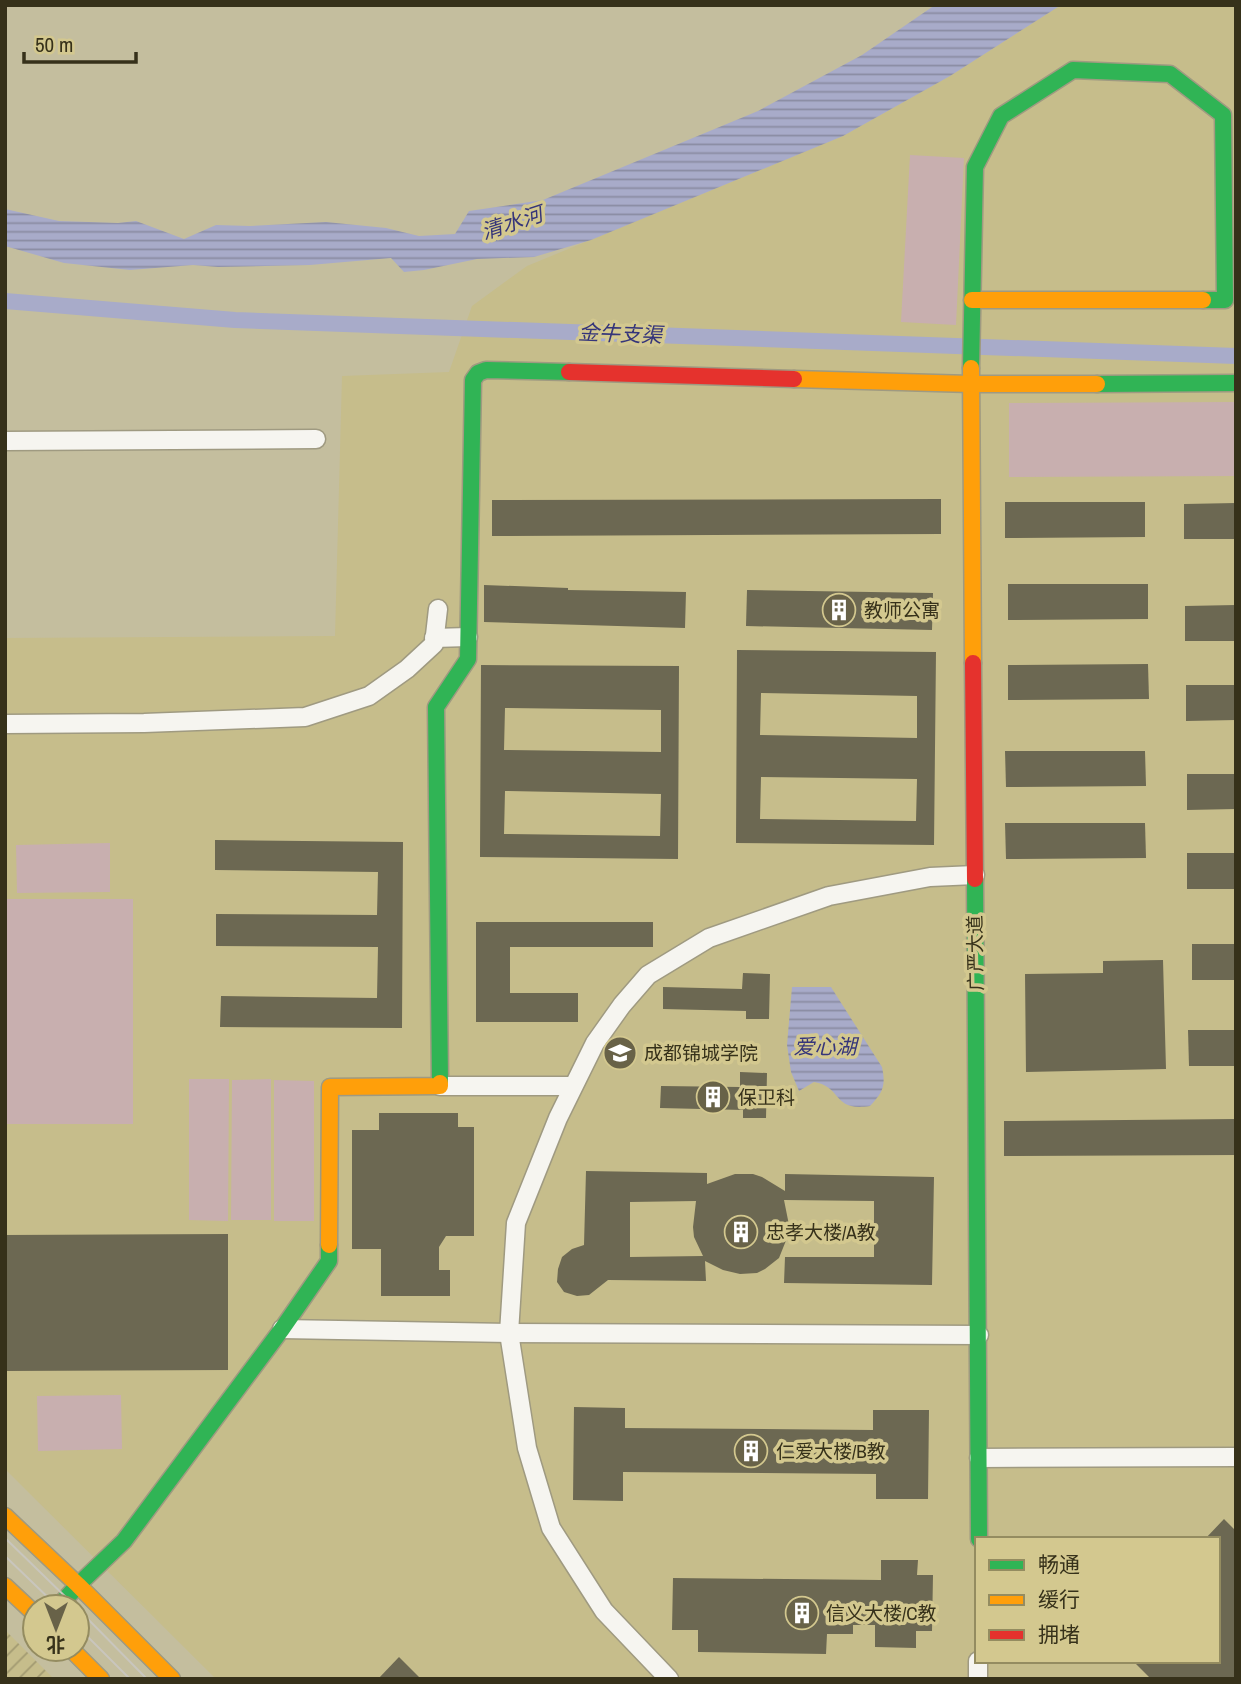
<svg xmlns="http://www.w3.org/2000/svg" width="1241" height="1684" font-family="'Archivo Narrow','Noto Sans SC',sans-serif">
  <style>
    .built { fill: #c6bd8b; fill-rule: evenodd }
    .industrial { fill: url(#industrial-furrows) }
    .green { fill: #c8afaf }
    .water { fill: url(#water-rules) }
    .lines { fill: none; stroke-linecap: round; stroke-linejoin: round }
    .canal { stroke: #a8abc9; stroke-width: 16 }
    .building { fill: #6c6852; fill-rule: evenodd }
    .street-casing { stroke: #9f9a81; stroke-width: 21 }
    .fast-casing { stroke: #9f9a81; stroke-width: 19 }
    .slow-casing { stroke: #9f9a81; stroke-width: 19 }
    .jam-casing { stroke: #9f9a81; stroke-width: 19 }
    .street { stroke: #f6f5f0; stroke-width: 18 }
    .fast { stroke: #30b455; stroke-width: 16 }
    .slow { stroke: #ff9f0a; stroke-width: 16 }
    .jam { stroke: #e5322d; stroke-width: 16 }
    .tram { stroke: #c9c6bd; stroke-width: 2 }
    .labels { text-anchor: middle; stroke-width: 7; stroke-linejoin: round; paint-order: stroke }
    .poi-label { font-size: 19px; fill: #36311a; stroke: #d3c88f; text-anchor: start }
    .street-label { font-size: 19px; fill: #36311a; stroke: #d3c88f }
    .water-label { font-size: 21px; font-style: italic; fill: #35357a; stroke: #d3c88f }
  </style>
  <defs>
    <pattern id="industrial-furrows" width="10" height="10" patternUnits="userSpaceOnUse" patternTransform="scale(1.75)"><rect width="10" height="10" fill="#c6bd8b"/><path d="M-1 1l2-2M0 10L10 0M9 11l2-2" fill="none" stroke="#a29a71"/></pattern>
    <pattern id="water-rules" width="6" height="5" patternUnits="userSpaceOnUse" patternTransform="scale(1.75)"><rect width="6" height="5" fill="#a8abc9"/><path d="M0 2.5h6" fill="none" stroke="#8a8ca2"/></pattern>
  </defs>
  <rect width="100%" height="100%" fill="#c4be9e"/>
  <!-- built -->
  <path class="built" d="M1061 5H1236V1679H216L5 1469V638L335 636 342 376 449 372 472 306 527 266 843 136 950 76ZM977 1539H1218V1661H977Z"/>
  <!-- industrial -->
  <polygon class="industrial" points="5,1630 54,1679 5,1679"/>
  <!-- green -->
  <g class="green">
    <polygon points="910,155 964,158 956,325 901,322"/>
    <polygon points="1236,402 1236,476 1009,477 1009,403"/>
    <polygon points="110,843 110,892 17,893 16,845"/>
    <rect x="5" y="899" width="128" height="225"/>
    <polygon points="189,1079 229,1079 228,1221 189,1220"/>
    <polygon points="271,1079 271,1220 231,1220 232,1080"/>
    <polygon points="274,1080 314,1081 314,1221 274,1221"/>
    <polygon points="121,1395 122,1449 38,1451 37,1396"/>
  </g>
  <!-- water -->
  <g class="water">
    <polygon points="935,5 1061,5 950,76 843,136 591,240 534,257 477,259 424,270 404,272 391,258 310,265 218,267 193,265 130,270 64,263 5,246 5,209 59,221 118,223 136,221 184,239 216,225 250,226 326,222 386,228 419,236 455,234 469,211 543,200 758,111 862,55"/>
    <path d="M792 987H831L882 1067C886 1086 883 1092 870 1106 832 1112 843 1087 814 1082L799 1091 791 1072 787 1045Z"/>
  </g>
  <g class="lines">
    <!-- canal -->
    <polyline class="canal" points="5,301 235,320 1236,356"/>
  </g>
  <!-- building -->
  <g class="building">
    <polygon points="941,499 941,534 492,536 492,500"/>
    <polygon points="1005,502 1145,502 1145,537 1005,538"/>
    <polygon points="1236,503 1236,539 1184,539 1184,504"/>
    <polygon points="1008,584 1148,584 1148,619 1008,620"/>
    <polygon points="484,585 568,588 568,590 686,592 685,628 484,622"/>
    <polygon points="747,590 933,593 932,630 746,626"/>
    <polygon points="1236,605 1236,641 1185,641 1185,606"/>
    <path d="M737 650 936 652 934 845 736 843ZM761 693 917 696V738L760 735ZM761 777 917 779 916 821 760 819Z"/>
    <polygon points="1148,664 1149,699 1008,700 1008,665"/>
    <path d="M481 665 679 666 678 859 480 857ZM505 708 661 710V752L504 750ZM505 791 661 794 660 836 504 834Z"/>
    <polygon points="1186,685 1236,685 1236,720 1186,721"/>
    <polygon points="1005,751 1145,751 1146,786 1006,787"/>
    <polygon points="1187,774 1236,774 1236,809 1187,810"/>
    <polygon points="1005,823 1145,823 1146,858 1006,859"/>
    <polygon points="215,840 403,842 402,1028 220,1027 221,996 377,998 378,947 216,946 216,914 377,915 378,872 215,870"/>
    <rect x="1187" y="853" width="49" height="36"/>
    <polygon points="476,922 653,922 653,947 510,947 510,993 578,993 578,1022 476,1022"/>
    <rect x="1192" y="944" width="44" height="36"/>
    <polygon points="1163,960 1166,1069 1026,1072 1025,974 1103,973 1103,961"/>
    <polygon points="743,973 770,974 769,1019 746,1019 746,1011 663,1009 663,987 742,989"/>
    <polygon points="1188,1030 1236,1030 1236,1066 1189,1066"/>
    <polygon points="740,1072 767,1073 766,1118 743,1118 743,1110 660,1108 661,1086 740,1087"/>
    <polygon points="379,1113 458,1113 458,1127 474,1127 474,1236 446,1236 439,1247 439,1270 450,1270 450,1296 381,1296 381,1249 352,1249 352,1130 379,1130"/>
    <polygon points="1236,1119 1236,1155 1004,1156 1004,1121"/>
    <path d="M586 1171 707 1173V1184L735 1174H753L762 1177 785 1191V1174L934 1177 932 1285 784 1283 785 1257H874V1201L784 1200 789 1225 787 1238 779 1258 765 1269 757 1273 740 1274 723 1270 705 1261 706 1281 608 1280 589 1295 577 1296 564 1292 557 1282 558 1269 562 1257 572 1249 584 1245ZM696 1201 693 1227 694 1237 703 1256 630 1257V1202Z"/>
    <polygon points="228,1234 228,1370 5,1371 5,1235"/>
    <polygon points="574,1407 625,1408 625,1428 873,1430 873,1410 929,1410 928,1499 876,1499 876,1474 623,1472 623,1501 573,1500"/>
    <polygon points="1224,1519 1236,1531 1236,1679 1151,1679 1133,1661 1218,1661 1218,1539 1205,1539"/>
    <polygon points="881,1560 918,1560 917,1575 933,1575 932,1631 916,1631 916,1648 875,1647 875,1625 853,1625 853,1634 827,1634 826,1654 698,1652 698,1630 672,1630 673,1578 881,1580"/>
    <polygon points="399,1657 421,1679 378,1679"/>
  </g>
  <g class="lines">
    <defs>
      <g id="street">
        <polyline points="5,441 316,439"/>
        <polyline points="434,638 468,637"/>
        <polyline points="5,724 144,723 305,717 369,696 407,669 434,644 438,609"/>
        <polyline points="440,1086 573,1086"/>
        <polyline points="282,1329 509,1333 979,1335"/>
        <polyline points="979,1458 1236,1457"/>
        <polyline points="669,1679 604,1611 551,1528 527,1448 509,1333 516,1223 558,1118 595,1043 622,1005 648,975 709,938 829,896 930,877 975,875"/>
        <polyline points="978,1679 978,1661"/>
      </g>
      <g id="fast">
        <polyline points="971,368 975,167 1001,116 1073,70 1170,74 1223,115 1225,300 1203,300"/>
        <polyline points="1097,384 1236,383"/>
        <polyline points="975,879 979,1539"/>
        <polyline points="440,1083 436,707 468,659 473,380 478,373 486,370 569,372"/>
        <polyline points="58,1607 78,1585 124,1541 282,1329 329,1261 329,1245"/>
      </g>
      <g id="slow">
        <polyline points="972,300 1203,300"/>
        <polyline points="971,368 973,663"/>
        <polyline points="794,379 971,384 1097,384"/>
        <polyline points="329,1245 330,1087 440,1086 440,1083"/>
        <polyline points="5,1516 78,1585 172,1679"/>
        <polyline points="5,1586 35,1614"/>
        <polyline points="71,1649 101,1679"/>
      </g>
      <g id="jam">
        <polyline points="569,372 794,379"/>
        <polyline points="973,663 975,879"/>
      </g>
    </defs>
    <!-- street casing -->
    <use href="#street" class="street-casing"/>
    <!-- fast casing -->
    <use href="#fast" class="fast-casing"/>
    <!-- slow casing -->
    <use href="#slow" class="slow-casing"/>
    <!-- jam casing -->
    <use href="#jam" class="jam-casing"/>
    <!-- street -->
    <use href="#street" class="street"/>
    <!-- fast -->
    <use href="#fast" class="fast"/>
    <!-- slow -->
    <use href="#slow" class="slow"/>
    <!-- jam -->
    <use href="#jam" class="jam"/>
    <!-- tram -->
    <g class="tram">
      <polyline points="5,1538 76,1607"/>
      <polyline points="5,1556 58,1607"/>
      <polyline points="77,1608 147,1679"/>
      <polyline points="77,1626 130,1679"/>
    </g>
  </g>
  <!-- icons -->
  <defs>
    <symbol id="building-disc" viewBox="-11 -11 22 22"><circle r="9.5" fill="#686248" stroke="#d3c88f"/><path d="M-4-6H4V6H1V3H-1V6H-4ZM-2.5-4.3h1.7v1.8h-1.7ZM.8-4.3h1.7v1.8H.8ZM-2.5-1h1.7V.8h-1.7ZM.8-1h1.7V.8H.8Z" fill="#fff"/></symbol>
    <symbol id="university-disc" viewBox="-11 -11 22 22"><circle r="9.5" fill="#686248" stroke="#d3c88f"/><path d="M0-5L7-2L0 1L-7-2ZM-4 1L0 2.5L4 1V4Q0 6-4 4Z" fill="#fff"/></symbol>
  </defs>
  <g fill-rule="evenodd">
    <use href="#building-disc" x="820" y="591" width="38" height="38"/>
    <use href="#university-disc" x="601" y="1034" width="38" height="38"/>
    <use href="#building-disc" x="694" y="1078" width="38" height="38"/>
    <use href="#building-disc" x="722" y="1213" width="38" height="38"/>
    <use href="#building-disc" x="732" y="1432" width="38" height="38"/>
    <use href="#building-disc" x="783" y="1594" width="38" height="38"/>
  </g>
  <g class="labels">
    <!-- poi labels -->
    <g class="poi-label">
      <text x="864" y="617">教师公寓</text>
      <text x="644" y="1060">成都锦城学院</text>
      <text x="738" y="1104">保卫科</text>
      <text x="766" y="1239">忠孝大楼/A教</text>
      <text x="776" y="1458">仁爱大楼/B教</text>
      <text x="826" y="1620">信义大楼/C教</text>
    </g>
    <!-- street labels -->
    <g class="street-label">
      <text transform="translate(975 953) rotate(-91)" y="7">广严大道</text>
    </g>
    <!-- water labels -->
    <g class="water-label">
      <text transform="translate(512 223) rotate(-18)" y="7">清水河</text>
      <text transform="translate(620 334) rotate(2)" y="7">金牛支渠</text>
      <text x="825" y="1054">爱心湖</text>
    </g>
  </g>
  <!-- border -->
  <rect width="1241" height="1684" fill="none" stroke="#36311a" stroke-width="14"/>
  <!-- legend -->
  <rect x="975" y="1537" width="245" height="126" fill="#d3c88f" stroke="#948c60" stroke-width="2"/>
  <rect x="989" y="1560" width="35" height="10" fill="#30b455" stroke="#948c60" stroke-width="2"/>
  <text x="1038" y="1572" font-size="21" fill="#36311a">畅通</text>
  <rect x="989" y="1595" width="35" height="10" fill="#ff9f0a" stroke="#948c60" stroke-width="2"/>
  <text x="1038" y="1607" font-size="21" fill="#36311a">缓行</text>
  <rect x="989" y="1630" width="35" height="10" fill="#e5322d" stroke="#948c60" stroke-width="2"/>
  <text x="1038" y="1642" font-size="21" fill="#36311a">拥堵</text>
  <!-- north arrow -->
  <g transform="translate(56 1628) rotate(180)"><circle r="33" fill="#d3c88f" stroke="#948c60" stroke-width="2"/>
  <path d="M0-5L12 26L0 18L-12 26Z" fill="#686248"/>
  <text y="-10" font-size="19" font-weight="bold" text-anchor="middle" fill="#36311a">北</text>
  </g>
  <!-- scale -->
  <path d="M24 52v10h112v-10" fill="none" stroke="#36311a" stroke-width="3.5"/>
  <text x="35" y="52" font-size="21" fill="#36311a" stroke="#d3c88f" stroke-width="5" paint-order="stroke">50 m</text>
</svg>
